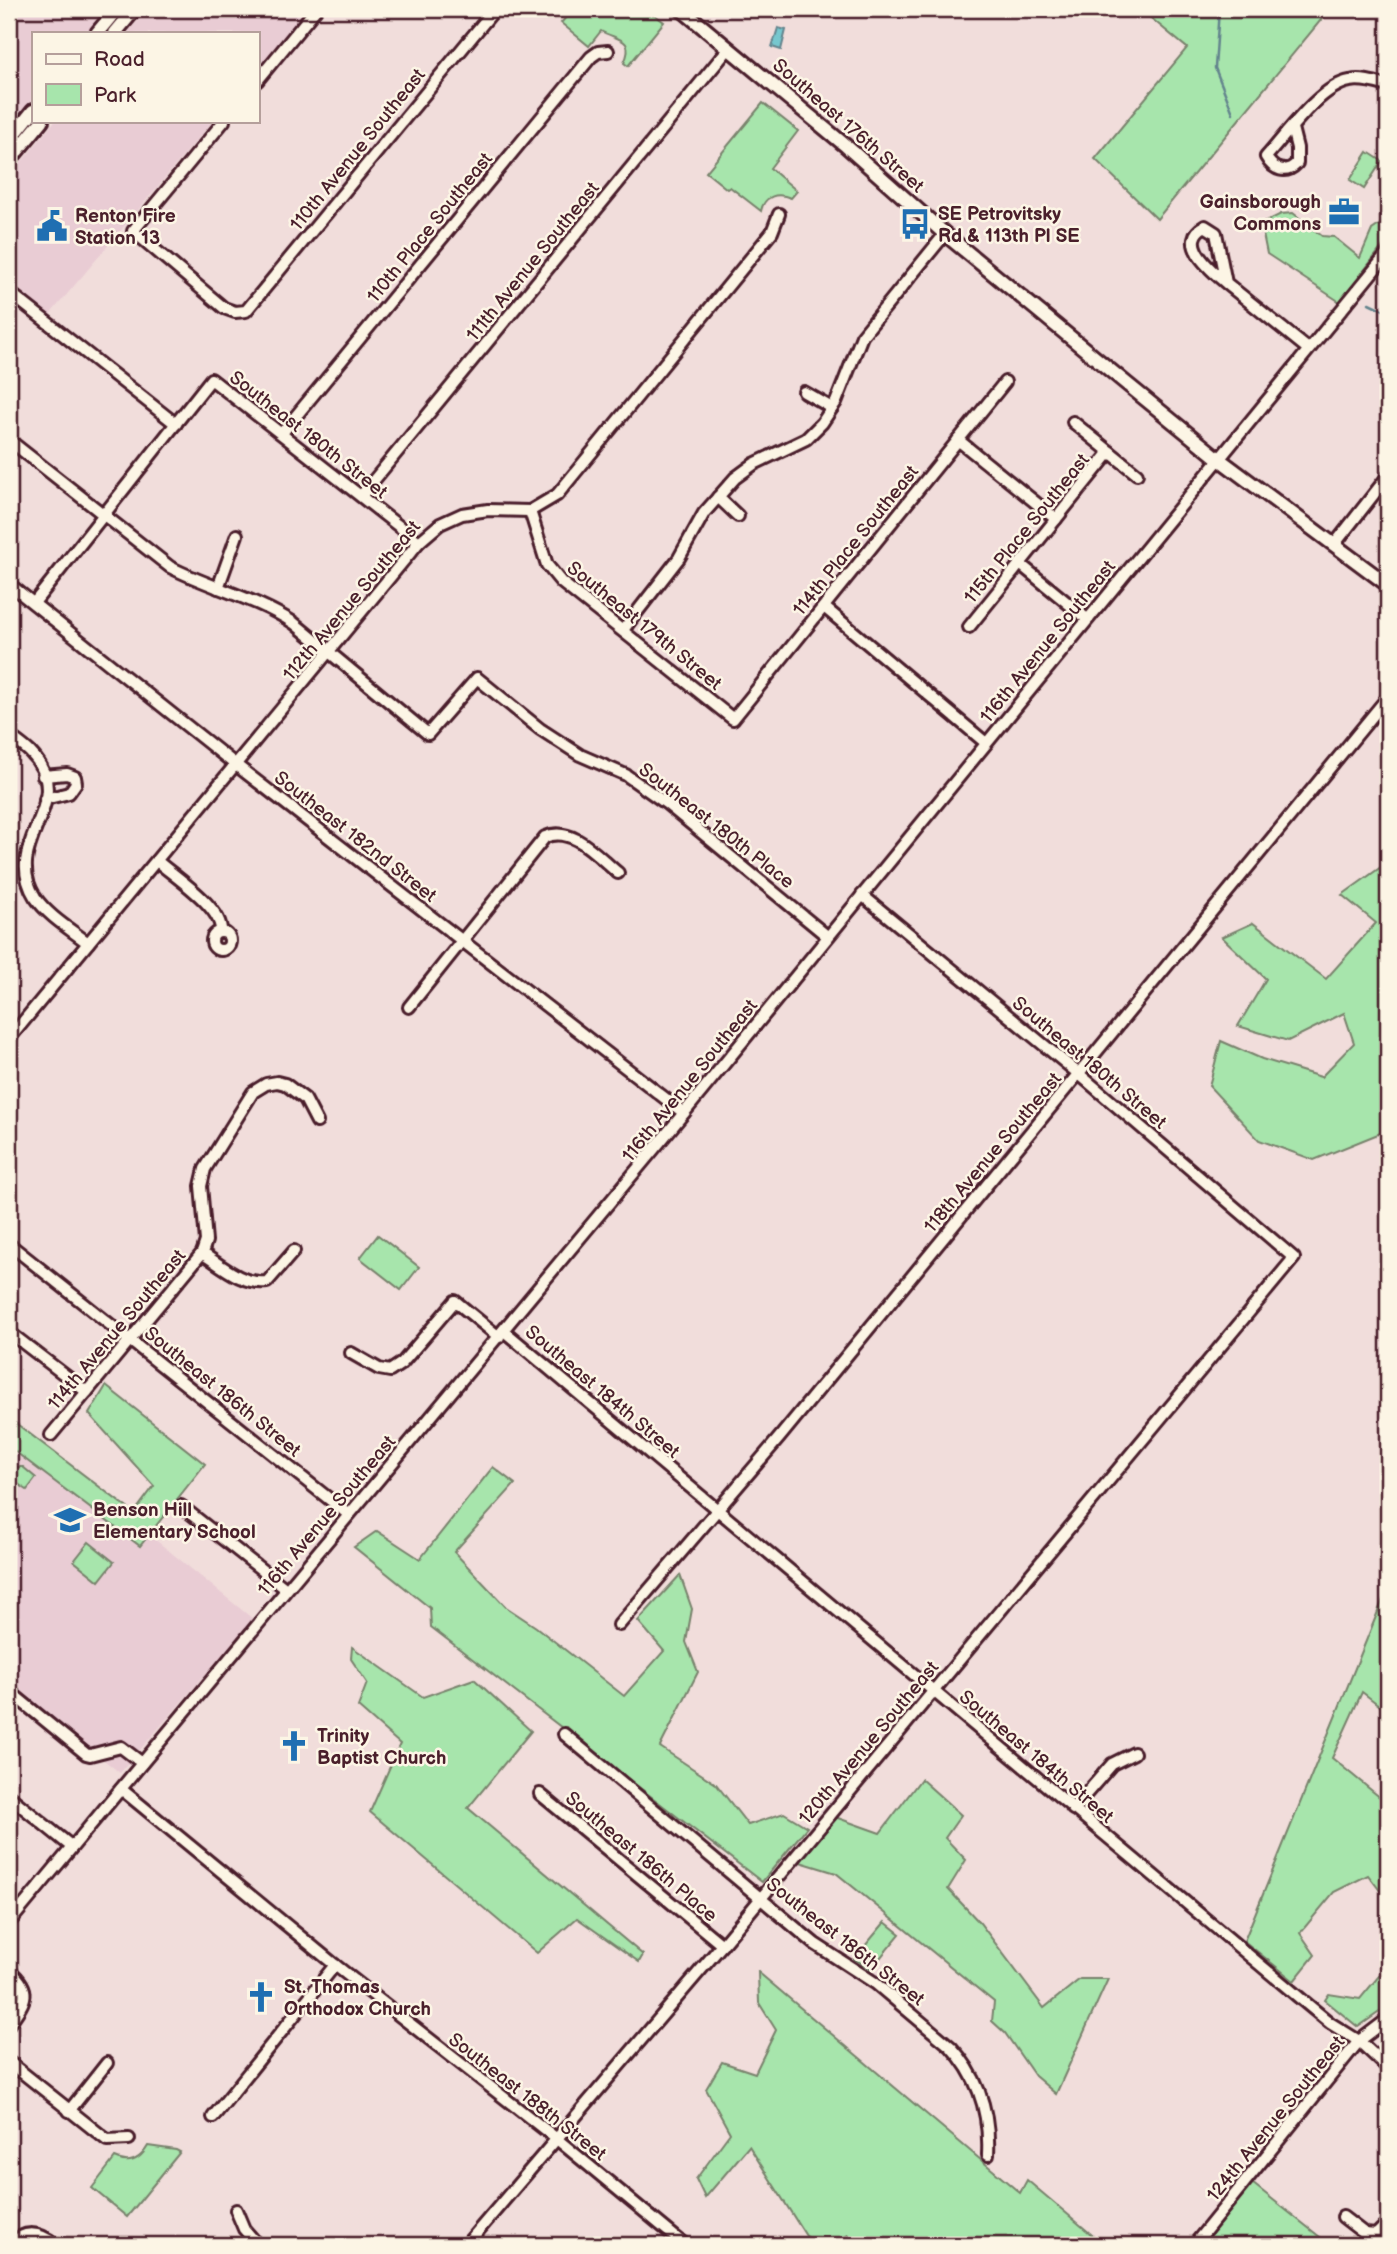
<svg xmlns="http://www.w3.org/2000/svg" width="1397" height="2254" font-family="'Balsamiq Sans',sans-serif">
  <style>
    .built { fill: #e9ccd4 }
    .green { fill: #a7e5ac; stroke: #78826c; stroke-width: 2 }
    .water { fill: #76c7ce; stroke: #64848d; stroke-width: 2 }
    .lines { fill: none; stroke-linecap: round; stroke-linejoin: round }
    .stream { stroke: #64848d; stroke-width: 2.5 }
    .minor-casing { stroke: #4a1f2b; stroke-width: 16 }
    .major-casing { stroke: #4a1f2b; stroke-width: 18 }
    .minor { stroke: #fcf5e5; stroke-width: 10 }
    .major { stroke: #fcf5e5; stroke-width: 12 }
    .labels { text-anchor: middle; stroke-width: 5; stroke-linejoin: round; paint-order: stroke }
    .street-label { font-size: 19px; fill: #4a1f2b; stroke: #fcf5e5 }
    .poi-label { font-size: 19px; font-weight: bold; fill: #4a1f2b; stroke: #fcf5e5; text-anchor: start }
  </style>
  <rect width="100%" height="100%" fill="#f1dddb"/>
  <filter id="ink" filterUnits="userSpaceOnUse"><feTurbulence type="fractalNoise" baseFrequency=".0143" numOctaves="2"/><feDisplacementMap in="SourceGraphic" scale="14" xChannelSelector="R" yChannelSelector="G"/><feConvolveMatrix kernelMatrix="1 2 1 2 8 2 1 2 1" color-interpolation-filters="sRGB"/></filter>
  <g filter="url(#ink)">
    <!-- built -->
    <g class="built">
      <polygon points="9,9 107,9 87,33 33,33 33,99 9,129"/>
      <polygon points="148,9 307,9 257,68 257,33 127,33"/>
      <polygon points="55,121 213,121 47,318 9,287 9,177"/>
      <polygon points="9,1421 253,1619 120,1773 9,1683"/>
    </g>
    <!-- green -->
    <g class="green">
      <path d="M573 9H647L664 22 628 66 624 63C636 37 616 40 601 31L589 46 561 23Z"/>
      <polygon points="1140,9 1330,9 1157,219 1095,159 1187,48"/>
      <path d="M763 103 798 131 770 168 797 191 791 198C777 192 764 196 761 211L730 187 727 189 706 172Z"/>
      <polygon points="1368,152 1382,161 1364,189 1350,180"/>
      <polygon points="1293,213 1322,236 1334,237 1360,258 1372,230 1385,221 1388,225 1388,239 1340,302 1267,254 1261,224 1281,214"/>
      <polygon points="1388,862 1388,1130 1314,1160 1259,1140 1209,1086 1221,1041 1262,1059 1321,1077 1354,1043 1344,1013 1288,1041 1238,1026 1266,979 1222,937 1253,923 1326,979 1376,923 1342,895"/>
      <polygon points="378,1235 419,1267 401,1290 360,1258"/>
      <polygon points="106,1386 205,1464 140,1546 9,1447 9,1418 134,1513 154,1486 89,1414"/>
      <polygon points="14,1467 23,1467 36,1478 27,1490 9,1478"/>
      <polygon points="493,1467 515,1484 454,1552 506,1607 536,1627 624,1696 664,1651 638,1621 680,1575 692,1609 686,1642 698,1672 660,1747 716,1784 748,1825 784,1813 807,1827 762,1882 431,1627 430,1608 354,1547 377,1531 420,1559"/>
      <polygon points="89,1542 114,1562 99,1581 74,1561"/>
      <polygon points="1388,1587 1388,1712 1362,1692 1332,1758 1388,1804 1388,1901 1368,1875 1334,1892 1300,1933 1315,1955 1294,1981 1244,1941"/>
      <polygon points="352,1647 423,1697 474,1679 531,1731 468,1808 643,1955 639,1962 577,1918 537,1953 370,1812 400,1744 358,1707 367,1683 351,1659"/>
      <polygon points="921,1779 961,1815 945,1838 966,1860 948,1889 980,1923 1044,2008 1080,1979 1108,1979 1056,2094 1035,2076 1005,2033 992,2021 994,2002 836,1873 800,1862 835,1817 880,1833"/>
      <polygon points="885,1922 900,1934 871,1969 854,1959"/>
      <polygon points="1388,1965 1388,2006 1358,2027 1325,2000 1329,1994 1360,1999"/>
      <path d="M758 1972 1020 2193 1027 2180 1104 2245H859L848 2235C830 2247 824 2250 806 2236L749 2146 705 2198 696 2179 730 2133 706 2089 722 2062 755 2073 776 2030 759 2003Z"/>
      <path d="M148 2146 176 2150 180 2152 127 2217 92 2188 115 2158C129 2165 140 2160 148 2146Z"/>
      <polygon points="1252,2183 1330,2245 1203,2245"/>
    </g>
    <!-- water -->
    <polygon class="water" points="778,28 786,30 781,50 772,47"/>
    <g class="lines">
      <!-- stream -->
      <g class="stream">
        <polyline points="1219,9 1215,68 1233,113"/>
        <polyline points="1369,303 1388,312"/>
      </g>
      <defs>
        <g id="minor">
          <polyline points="257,81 316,9"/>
          <polyline points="224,121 133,231 224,308 235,312 246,311 495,9"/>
          <path d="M1292 128 1297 148V163C1286 175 1273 170 1266 157 1286 135 1320 86 1350 81 1362 78 1377 83 1388 86"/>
          <path d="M1226 283C1211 270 1176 242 1205 226L1216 233 1226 283 1308 349"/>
          <polyline points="9,292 176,424"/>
          <polyline points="804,392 832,408"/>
          <polyline points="1073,422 1137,474"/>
          <polyline points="282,433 591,57 598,52 608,51"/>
          <path d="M9 440 170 567C211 588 256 598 294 623L428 734 477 678 540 729 580 755 626 775 667 804 827 936"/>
          <polyline points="958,440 1056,519"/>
          <polyline points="361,496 729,48"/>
          <polyline points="718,497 738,516"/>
          <polyline points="530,511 547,565 561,582 733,719 1005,382"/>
          <polyline points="1334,545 1388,476"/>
          <polyline points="1020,564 1087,619"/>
          <polyline points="9,584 236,765 684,1113"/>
          <polyline points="218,588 237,535"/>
          <polyline points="34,603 211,379 419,542"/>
          <polyline points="824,607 986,743"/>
          <polyline points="969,627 1110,452"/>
          <polyline points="623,630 679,558 704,513 735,478 754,464 806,439 822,423 836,402 862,336 945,234"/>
          <path d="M9 735C16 741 24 746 30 752 80 803 0 841 35 897 48 916 70 929 88 943"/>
          <polyline points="43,776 67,774 75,777 76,783 69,793 45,799"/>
          <path d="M157 861C175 877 222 907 221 931"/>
          <circle cx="221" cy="941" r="9"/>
          <path d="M409 1007 545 837C573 825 598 857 618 873"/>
          <polyline points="9,1039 419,542 440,524 462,514 488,510 530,511 557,495 772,232 779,214"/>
          <polyline points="9,1244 348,1514"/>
          <path d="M202 1253C222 1266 242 1285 267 1282L294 1251"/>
          <polyline points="504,1331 1301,1999 1330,2023 1359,2041 1388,2068"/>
          <polyline points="9,1332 87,1392"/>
          <polyline points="351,1353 379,1369 390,1371 402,1363 455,1301 499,1337"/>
          <polyline points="51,1435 202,1253 206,1241 201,1186 205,1169 253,1092 266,1084 277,1082 285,1084 305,1099 317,1122"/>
          <polyline points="181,1506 286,1589"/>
          <polyline points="619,1625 779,1438 1388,697"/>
          <polyline points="9,1691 86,1754 90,1755 121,1747 142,1763"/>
          <path d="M564 1734 815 1944 875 1983 951 2047C980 2078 990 2114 988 2155"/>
          <polyline points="121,1789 335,1965 558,2140 685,2245"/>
          <polyline points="540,1794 722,1945"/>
          <polyline points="9,1796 72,1847"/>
          <polyline points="1073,1809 1112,1764 1134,1753"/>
          <polyline points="9,1923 684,1113 1388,253"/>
          <path d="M9 1970C34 1991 25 2001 9 2024"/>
          <polyline points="9,2062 107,2140 129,2139"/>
          <polyline points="69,2111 107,2063"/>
          <polyline points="213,2117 335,1965"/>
          <polyline points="236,2210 244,2229 258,2245"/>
          <polyline points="1343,2217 1365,2234 1376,2235 1388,2223"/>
          <path d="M10 2245C25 2229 40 2232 56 2245"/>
          <polyline points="466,2245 722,1945 1294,1258 1079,1074 862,895"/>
          <polyline points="1194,2245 1359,2041 1388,2019"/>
        </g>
        <g id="major">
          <polyline points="681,9 846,146 945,234 1127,384 1219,459 1388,585"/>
          <polyline points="97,33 117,9"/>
          <polyline points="115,33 135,9"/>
          <polyline points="9,141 33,111"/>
          <polyline points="9,161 42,121"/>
        </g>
      </defs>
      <!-- minor casing -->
      <use href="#minor" class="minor-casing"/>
      <!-- major casing -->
      <use href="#major" class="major-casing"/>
      <!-- minor -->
      <use href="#minor" class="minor"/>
      <!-- major -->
      <use href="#major" class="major"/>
    </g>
  </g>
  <!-- icons -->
  <defs>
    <symbol id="office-bare" viewBox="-9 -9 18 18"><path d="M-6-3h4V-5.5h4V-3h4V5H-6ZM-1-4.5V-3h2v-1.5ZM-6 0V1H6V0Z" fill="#1f6fb2" stroke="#fcf5e5" stroke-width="2.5" paint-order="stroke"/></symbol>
    <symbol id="bus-bare" viewBox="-9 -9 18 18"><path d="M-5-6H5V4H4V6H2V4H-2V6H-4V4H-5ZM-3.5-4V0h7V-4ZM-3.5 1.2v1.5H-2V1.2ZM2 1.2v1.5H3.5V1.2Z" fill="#1f6fb2" stroke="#fcf5e5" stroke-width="2.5" paint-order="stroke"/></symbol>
    <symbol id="civic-bare" viewBox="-9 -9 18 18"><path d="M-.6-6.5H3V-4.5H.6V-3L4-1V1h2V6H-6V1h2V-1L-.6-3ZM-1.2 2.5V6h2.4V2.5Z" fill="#1f6fb2" stroke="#fcf5e5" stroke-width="2.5" paint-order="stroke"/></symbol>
    <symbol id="school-bare" viewBox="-9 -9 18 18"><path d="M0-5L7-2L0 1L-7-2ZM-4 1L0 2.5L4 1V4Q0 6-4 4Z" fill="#1f6fb2" stroke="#fcf5e5" stroke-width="2.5" paint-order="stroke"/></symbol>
    <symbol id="church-bare" viewBox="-9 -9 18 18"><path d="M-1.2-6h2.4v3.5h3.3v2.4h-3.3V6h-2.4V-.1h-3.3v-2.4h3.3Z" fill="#1f6fb2" stroke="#fcf5e5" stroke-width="2.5" paint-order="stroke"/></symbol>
  </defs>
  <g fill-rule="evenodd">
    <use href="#office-bare" x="1322" y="190" width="44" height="44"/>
    <use href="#bus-bare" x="893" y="202" width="44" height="44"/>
    <use href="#civic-bare" x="30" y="204" width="44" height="44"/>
    <use href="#school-bare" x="48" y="1498" width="44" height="44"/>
    <use href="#church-bare" x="272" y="1724" width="44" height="44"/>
    <use href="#church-bare" x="239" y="1975" width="44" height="44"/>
  </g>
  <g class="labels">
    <!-- street labels -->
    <g class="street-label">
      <text transform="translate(849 125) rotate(41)" y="7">Southeast 176th Street</text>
      <text transform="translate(357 149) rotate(-51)" y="7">110th Avenue Southeast</text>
      <text transform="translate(429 227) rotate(-51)" y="7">110th Place Southeast</text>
      <text transform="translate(532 261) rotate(-51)" y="7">111th Avenue Southeast</text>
      <text transform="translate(309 434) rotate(38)" y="7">Southeast 180th Street</text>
      <text transform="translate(1026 528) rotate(-51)" y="7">115th Place Southeast</text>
      <text transform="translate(855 540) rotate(-51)" y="7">114th Place Southeast</text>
      <text transform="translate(351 600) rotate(-50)" y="7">112th Avenue Southeast</text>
      <text transform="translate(645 625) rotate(39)" y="7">Southeast 179th Street</text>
      <text transform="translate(1047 641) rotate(-51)" y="7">116th Avenue Southeast</text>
      <text transform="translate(717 825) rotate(38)" y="7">Southeast 180th Place</text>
      <text transform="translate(356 836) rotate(38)" y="7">Southeast 182nd Street</text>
      <text transform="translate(1090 1062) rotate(40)" y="7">Southeast 180th Street</text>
      <text transform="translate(689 1080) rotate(-51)" y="7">116th Avenue Southeast</text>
      <text transform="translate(992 1152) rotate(-50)" y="7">118th Avenue Southeast</text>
      <text transform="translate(116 1329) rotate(-50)" y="7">114th Avenue Southeast</text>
      <text transform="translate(223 1391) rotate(39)" y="7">Southeast 186th Street</text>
      <text transform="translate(603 1391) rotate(40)" y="7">Southeast 184th Street</text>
      <text transform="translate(326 1515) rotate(-50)" y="7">116th Avenue Southeast</text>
      <text transform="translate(868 1742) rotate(-50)" y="7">120th Avenue Southeast</text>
      <text transform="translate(1037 1756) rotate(40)" y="7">Southeast 184th Street</text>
      <text transform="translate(642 1856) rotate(40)" y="7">Southeast 186th Place</text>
      <text transform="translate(846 1941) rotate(38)" y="7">Southeast 186th Street</text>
      <text transform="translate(528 2096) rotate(38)" y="7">Southeast 188th Street</text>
      <text transform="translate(1275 2118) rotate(-51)" y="7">124th Avenue Southeast</text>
    </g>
    <!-- poi labels -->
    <g class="poi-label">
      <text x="1321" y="208" text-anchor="end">Gainsborough<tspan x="1321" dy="22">Commons</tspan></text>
      <text x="938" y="220">SE Petrovitsky<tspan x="938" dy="22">Rd &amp; 113th Pl SE</tspan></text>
      <text x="75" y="222">Renton Fire<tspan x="75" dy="22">Station 13</tspan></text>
      <text x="93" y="1516">Benson Hill<tspan x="93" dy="22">Elementary School</tspan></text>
      <text x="317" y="1742">Trinity<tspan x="317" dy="22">Baptist Church</tspan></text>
      <text x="284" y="1993">St. Thomas<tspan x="284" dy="22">Orthodox Church</tspan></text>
    </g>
  </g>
  <!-- margin -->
  <rect width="1397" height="2254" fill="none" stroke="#fcf5e5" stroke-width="35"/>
  <rect x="18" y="18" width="1362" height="2219" fill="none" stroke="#4a1f2b" stroke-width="2.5" filter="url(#ink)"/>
  <!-- legend -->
  <rect x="32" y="32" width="228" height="91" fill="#fcf5e5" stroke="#b59f9b" stroke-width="2"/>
  <rect x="46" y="54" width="35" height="10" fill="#fcf5e5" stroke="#b59f9b" stroke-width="2"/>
  <text x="94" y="66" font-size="21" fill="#4a1f2b">Road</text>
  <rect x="46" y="84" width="35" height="21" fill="#a7e5ac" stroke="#b59f9b" stroke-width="2"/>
  <text x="94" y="102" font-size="21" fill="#4a1f2b">Park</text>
</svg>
